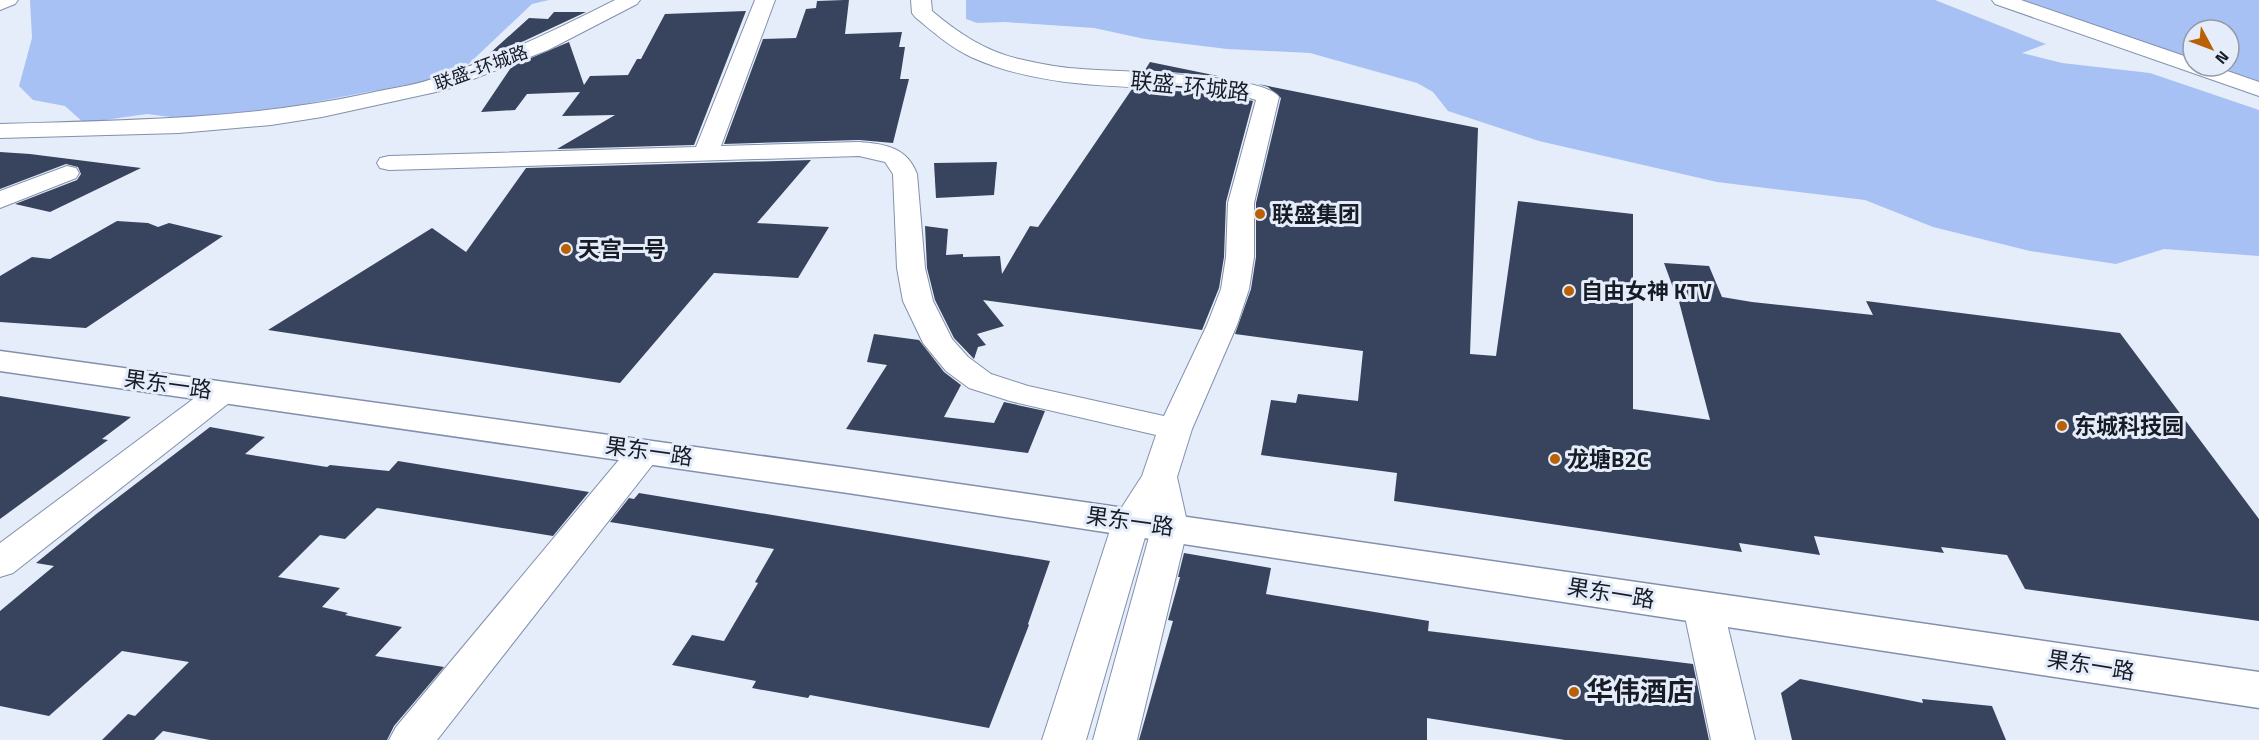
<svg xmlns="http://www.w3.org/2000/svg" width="2259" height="740" font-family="'Titillium Web','Noto Sans SC',sans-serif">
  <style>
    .water { fill: #a8c1f4 }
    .building { fill: #38445e }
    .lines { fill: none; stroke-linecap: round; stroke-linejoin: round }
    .minor-casing { stroke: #8290ad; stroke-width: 2 }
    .major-casing { stroke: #8290ad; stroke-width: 3 }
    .minor { fill: #fff; fill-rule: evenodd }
    .major { fill: #fff; fill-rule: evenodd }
    .poi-dot { fill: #bb6105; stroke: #e6edfa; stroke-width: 2 }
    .labels { text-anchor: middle; stroke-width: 6; stroke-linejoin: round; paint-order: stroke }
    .far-street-label { font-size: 18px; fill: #171c27; stroke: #e6edfa }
    .street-label { font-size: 22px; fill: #171c27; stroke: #e6edfa }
    .poi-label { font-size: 22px; font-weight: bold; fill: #171c27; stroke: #e6edfa; text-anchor: start }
    .near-poi-label { font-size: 27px; font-weight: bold; fill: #171c27; stroke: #e6edfa; text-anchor: start }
  </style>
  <rect width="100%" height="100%" fill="#e6edfa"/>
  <!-- water -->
  <g class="water">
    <polygon points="30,0 549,0 532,4 457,75 294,106 186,119 147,114 84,123 65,106 33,100 19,86 32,38"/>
    <polygon points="966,0 1935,0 2046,44 2022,53 2062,63 2150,73 2259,110 2259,256 2164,249 2116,264 2030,251 1933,227 1865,200 1717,182 1539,141 1448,111 1433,92 1417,83 1310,53 1227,49 1145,39 1094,28 1005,22 977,23 966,19"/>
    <polygon points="2021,0 2259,0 2259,82 2207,66 2229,66 2229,30 2193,30 2193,61"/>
  </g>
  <!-- building -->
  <g class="building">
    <polygon points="844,0 849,0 845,34 902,32 899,47 905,47 900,79 909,79 893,143 859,140 724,144 763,39 796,38 806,9 816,8 817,1"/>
    <polygon points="746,11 694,145 557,149 615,115 562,116 580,92 527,94 515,110 481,112 512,66 569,42 584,85 590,76 628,75 637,59 641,59 665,14"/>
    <polygon points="554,12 586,12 524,41 489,54 529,18 548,19"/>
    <polygon points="1150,62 1218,76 1145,70"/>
    <polygon points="1258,84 1478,128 1470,354 1496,356 1518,201 1633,214 1633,409 1710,420 1677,294 1675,293 1664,263 1709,266 1722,297 1752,302 1873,315 1866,301 2120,333 2259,519 2259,621 2025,589 2007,555 1941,547 1944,553 1814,536 1820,555 1739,543 1742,552 1394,501 1397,473 1261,455 1271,400 1296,403 1298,394 1358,401 1363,351 1235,334 1251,289 1256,257 1256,203 1281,98 1268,87"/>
    <polygon points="1132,89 1215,93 1253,101 1226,202 1224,257 1219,288 1202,330 983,300 1004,326 977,334 986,345 978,347 974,359 954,338 935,300 927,268 925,226 948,229 946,255 963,254 963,257 1000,256 1002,274 1030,226 1038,227"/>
    <polygon points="0,152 30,154 141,168 50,212 15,204 77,180 81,174 78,167 66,164 0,189"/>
    <polygon points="811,160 757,223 829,227 798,278 714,273 620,383 268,330 432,228 466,252 526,168"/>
    <polygon points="997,162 994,195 936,198 934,163"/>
    <polygon points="117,221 148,223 158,227 169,223 223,236 86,328 0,322 0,276 32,257 50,259"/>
    <polygon points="874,334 919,340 944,372 961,385 944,417 994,423 1004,402 1045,411 1028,453 846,429 887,365 867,362"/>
    <polygon points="0,396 131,417 102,439 108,440 0,519"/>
    <polygon points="210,427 265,437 245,454 327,467 330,465 389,471 398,461 589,492 553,536 377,508 345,539 320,535 278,577 340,588 322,607 348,613 345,615 402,627 375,656 444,667 394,726 387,740 210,740 163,731 154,740 102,740 128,714 135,716 189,662 122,651 49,716 0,706 0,611 54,566 36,563 95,515"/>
    <polygon points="639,493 1050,561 1028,624 1029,625 989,728 810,695 808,698 752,688 756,681 672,665 692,635 724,641 758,583 755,582 774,549 610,522 629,498 634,499"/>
    <polygon points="1184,553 1271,568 1266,594 1429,621 1428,631 1693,664 1709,740 1565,740 1427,718 1427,740 1139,740 1173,621 1168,620 1180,577 1178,577"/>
    <polygon points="1800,679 1923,703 1922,699 1992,706 2006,740 1792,740 1781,693"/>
  </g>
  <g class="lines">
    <defs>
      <g id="minor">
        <polygon points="0,0 18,0 15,4 0,10"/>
        <path d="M615 0H640L637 4 548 50 445 90 322 117 271 125 179 133 0 138V124C126 120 246 120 370 93 391 88 412 86 432 79 496 59 556 30 615 0Z"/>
        <path d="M755 0H775L721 146 859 142C885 144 907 147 917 174L925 268 933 301 952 339 968 357 991 374 1028 386 1164 416 1207 325 1221 289 1226 257 1228 203 1256 100 1237 94 1215 91C1135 85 1046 91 971 57 950 47 933 32 915 17L912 13 911 0H931L932 11C958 33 985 51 1019 59 1040 64 1061 68 1082 69 1116 72 1262 73 1279 97L1254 203V257L1249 289 1237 325 1192 429 1177 477 1188 526 1137 740H1093L1152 526 1150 520 1086 740H1042L1113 521 1142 476 1156 435 1010 401 969 388 946 371 923 343 903 301 897 268 893 174 885 162 859 156 389 170 380 168 377 163 380 158 389 156 696 147Z"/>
        <polygon points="1992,0 2021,0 2193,59 2193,66 2213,66 2259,82 2259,96 1995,4"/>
        <polygon points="67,166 76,168 79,173 76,178 0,208 0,191"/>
        <polygon points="223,382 234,385 239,392 234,399 13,573 0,577 0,543 212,385"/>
        <polygon points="645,440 657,443 662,451 657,459 437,740 389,740 396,727 633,443"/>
        <polygon points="1703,592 1717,597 1723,607 1755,740 1711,740 1683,607 1689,597"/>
      </g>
      <polygon id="major" points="0,351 848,468 2259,672 2259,708 848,493 0,371"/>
    </defs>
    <!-- minor casing -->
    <use href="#minor" class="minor-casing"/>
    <!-- major casing -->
    <use href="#major" class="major-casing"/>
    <!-- minor -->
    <use href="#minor" class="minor"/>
    <!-- major -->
    <use href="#major" class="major"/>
  </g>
  <!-- markers -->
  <g class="poi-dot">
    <circle cx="1260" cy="214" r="6"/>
    <circle cx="566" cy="249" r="6"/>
    <circle cx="1569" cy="291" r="6"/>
    <circle cx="2062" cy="426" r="6"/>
    <circle cx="1555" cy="459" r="6"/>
    <circle cx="1574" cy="692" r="6"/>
  </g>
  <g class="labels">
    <!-- far-street labels -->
    <g class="far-street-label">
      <text transform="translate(481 68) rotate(-20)" y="6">联盛-环城路</text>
    </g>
    <!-- street labels -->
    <g class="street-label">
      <text transform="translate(1190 86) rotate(6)" y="8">联盛-环城路</text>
      <text transform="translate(168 384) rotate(8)" y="8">果东一路</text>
      <text transform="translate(649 451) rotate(8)" y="8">果东一路</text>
      <text transform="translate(1130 521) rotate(8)" y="8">果东一路</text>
      <text transform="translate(1611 593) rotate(9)" y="8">果东一路</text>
      <text transform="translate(2091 665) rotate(9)" y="8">果东一路</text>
    </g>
    <!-- poi labels -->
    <g class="poi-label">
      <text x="1272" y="222">联盛集团</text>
      <text x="578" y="257">天宫一号</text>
      <text x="1581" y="299">自由女神 KTV</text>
      <text x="2074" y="434">东城科技园</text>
      <text x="1567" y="467">龙塘B2C</text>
    </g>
    <!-- near-poi labels -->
    <g class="near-poi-label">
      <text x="1586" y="701">华伟酒店</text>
    </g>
  </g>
  <!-- north arrow -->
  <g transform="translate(2211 48) rotate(131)"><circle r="28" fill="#e6edfa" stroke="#9399a6" stroke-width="1.5"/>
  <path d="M0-4.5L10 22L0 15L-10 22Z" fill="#bb6105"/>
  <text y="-9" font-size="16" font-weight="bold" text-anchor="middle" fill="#171c27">N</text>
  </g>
</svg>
